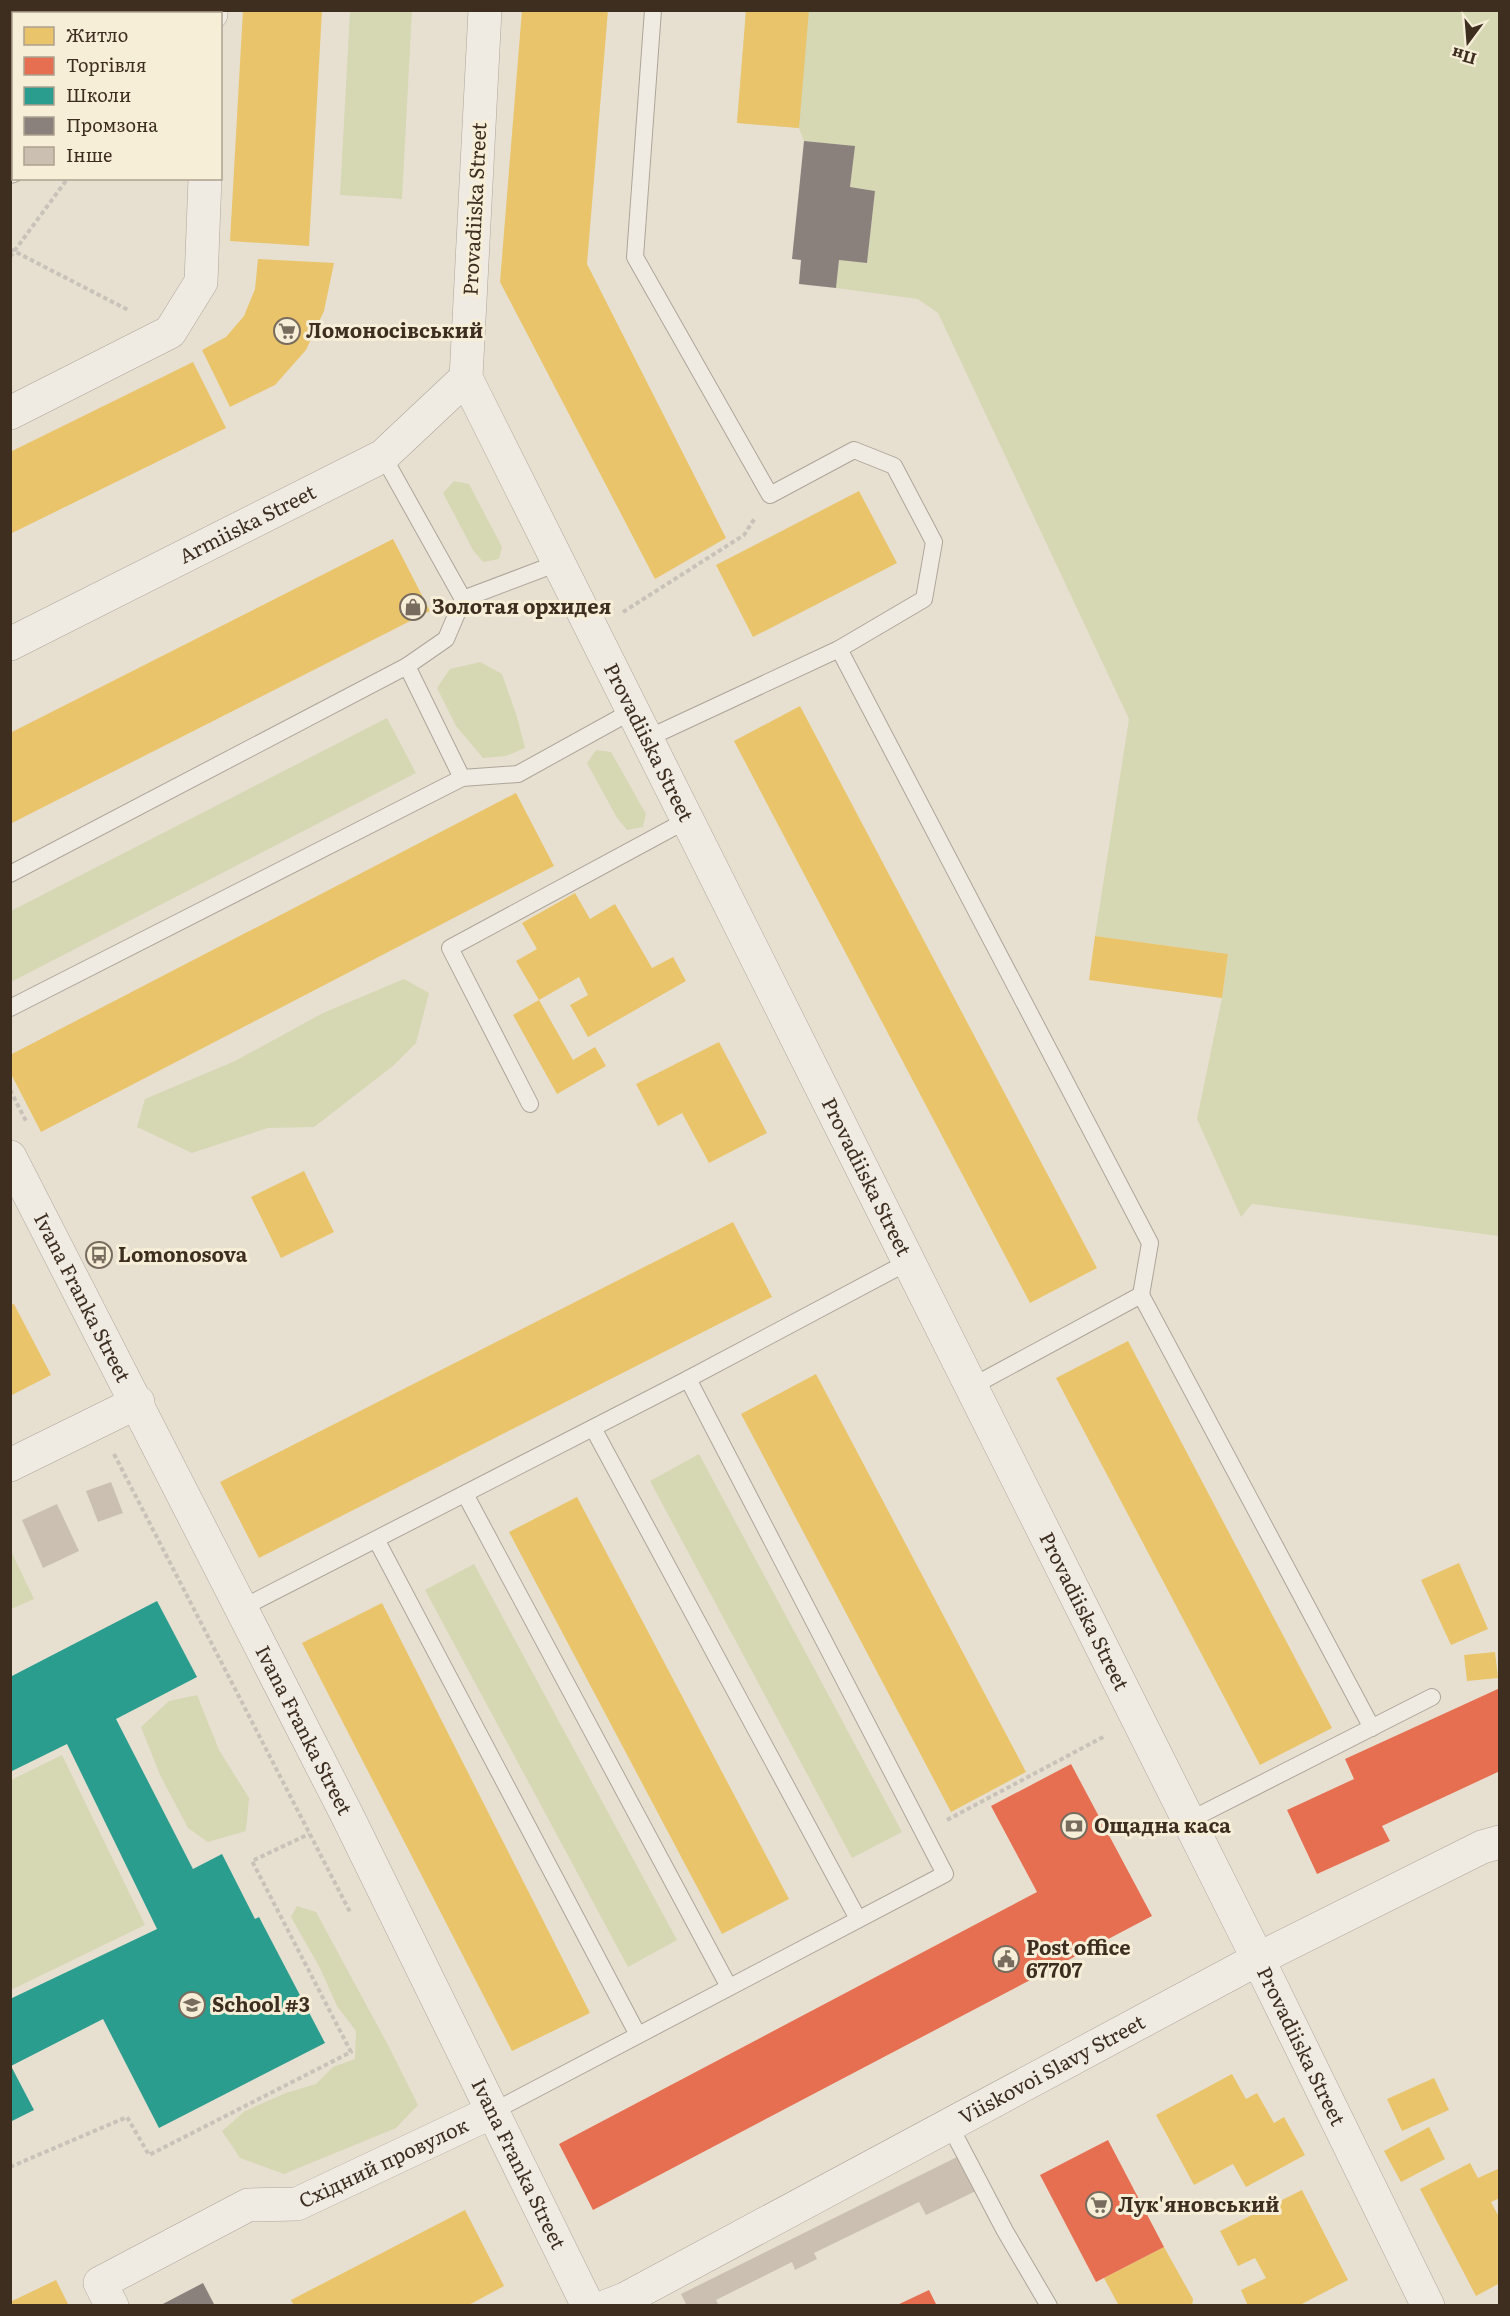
<svg xmlns="http://www.w3.org/2000/svg" width="1510" height="2316" font-family="Literata,serif">
  <style>
    .green { fill: #d6d7b3 }
    .homes { fill: #e9c46a }
    .shops { fill: #e76f51 }
    .schools { fill: #2a9d8f }
    .industry { fill: #8a817c }
    .building { fill: #cbbfb2 }
    .lines { fill: none; stroke-linecap: round; stroke-linejoin: round }
    .service-casing { stroke: #ada599; stroke-width: 18 }
    .minor-casing { stroke: #ada599; stroke-width: 34 }
    .path { stroke: #c8c2b9; stroke-width: 4; stroke-dasharray: 4.5 3; stroke-linecap: butt }
    .service { stroke: #efebe3; stroke-width: 16 }
    .minor { stroke: #efebe3; stroke-width: 33 }
    .labels { text-anchor: middle; stroke-width: 6; stroke-linejoin: round; paint-order: stroke }
    .street-label { font-size: 20px; fill: #3d2e20; stroke: #f7eed8 }
    .poi-label { font-size: 20px; font-weight: bold; fill: #3d2e20; stroke: #f7eed8; text-anchor: start }
  </style>
  <rect width="100%" height="100%" fill="#e7e0d1"/>
  <!-- green -->
  <g class="green">
    <polygon points="350,11 412,11 402,199 340,195"/>
    <polygon points="746,11 1499,11 1499,1236 1252,1204 1241,1217 1197,1119 1222,998 1228,954 1095,936 1129,719 938,313 918,299 836,288 839,260 867,263 875,191 850,187 854,146 804,141 799,128 737,123"/>
    <polygon points="454,481 469,484 502,547 499,559 483,562 473,550 443,493"/>
    <polygon points="480,662 502,674 517,717 525,748 506,756 483,758 456,726 437,688 450,669"/>
    <polygon points="387,718 416,773 11,982 11,911"/>
    <polygon points="596,750 611,752 646,814 643,827 627,830 617,818 587,763"/>
    <polygon points="404,979 429,993 416,1043 393,1066 314,1127 268,1128 192,1153 137,1127 145,1099 235,1061 323,1013"/>
    <polygon points="699,1454 902,1832 852,1858 650,1481"/>
    <polygon points="10,1549 34,1599 11,1609 10,1609"/>
    <polygon points="474,1564 677,1940 628,1967 425,1590"/>
    <polygon points="197,1695 219,1750 249,1798 246,1831 208,1842 188,1828 160,1775 141,1727 169,1701"/>
    <polygon points="62,1755 145,1925 11,1990 11,1780"/>
    <polygon points="297,1906 316,1912 388,2045 418,2105 396,2128 284,2174 240,2158 222,2131 245,2111 286,2093 316,2084 333,2067 355,2059 356,2031 337,2006 320,1968 291,1917"/>
  </g>
  <!-- homes -->
  <g class="homes">
    <polygon points="243,10 322,10 309,246 230,241"/>
    <polygon points="522,10 608,10 587,264 726,538 655,579 500,282"/>
    <polygon points="746,10 809,10 799,128 737,123"/>
    <polygon points="258,259 334,263 324,311 306,350 275,385 230,407 202,350 226,337 244,316 255,289"/>
    <polygon points="193,362 226,428 10,534 10,452"/>
    <polygon points="859,491 897,563 753,637 716,565"/>
    <polygon points="393,539 430,611 10,824 10,733"/>
    <polygon points="800,706 1097,1268 1030,1303 734,741"/>
    <polygon points="516,793 554,866 41,1132 10,1072 10,1055"/>
    <polygon points="575,893 590,919 615,904 652,968 673,957 686,981 588,1037 570,1005 588,995 579,977 539,1000 516,961 537,949 522,923"/>
    <polygon points="1095,936 1228,954 1222,998 1089,980"/>
    <polygon points="539,1000 573,1060 595,1047 606,1066 557,1094 513,1015"/>
    <polygon points="719,1042 767,1133 709,1163 682,1113 658,1126 636,1084"/>
    <polygon points="304,1171 334,1232 281,1258 251,1197"/>
    <polygon points="733,1222 772,1297 259,1558 220,1482"/>
    <polygon points="14,1304 51,1375 10,1396 10,1305"/>
    <polygon points="1128,1341 1332,1728 1260,1765 1056,1378"/>
    <polygon points="816,1374 1026,1772 951,1812 741,1414"/>
    <polygon points="577,1497 789,1899 722,1934 509,1532"/>
    <polygon points="1459,1563 1488,1629 1451,1645 1421,1580"/>
    <polygon points="382,1603 590,2013 512,2051 302,1643"/>
    <polygon points="1495,1652 1498,1678 1467,1681 1464,1655"/>
    <polygon points="1232,2074 1246,2099 1257,2093 1274,2123 1284,2117 1305,2155 1246,2187 1233,2164 1194,2185 1156,2115"/>
    <polygon points="1434,2078 1449,2110 1402,2131 1387,2099"/>
    <polygon points="1429,2127 1445,2159 1401,2182 1384,2151"/>
    <polygon points="1470,2163 1478,2178 1500,2168 1500,2198 1491,2202 1500,2219 1500,2283 1476,2296 1420,2189"/>
    <polygon points="1302,2190 1348,2280 1298,2306 1248,2306 1241,2290 1266,2278 1255,2258 1238,2266 1220,2231"/>
    <polygon points="465,2210 504,2286 467,2306 294,2306 291,2300"/>
    <polygon points="1164,2247 1193,2299 1192,2306 1119,2306 1104,2278"/>
    <polygon points="56,2280 69,2306 11,2306 10,2302"/>
  </g>
  <!-- shops -->
  <g class="shops">
    <polygon points="1500,1688 1500,1771 1382,1826 1390,1841 1317,1874 1287,1810 1354,1779 1345,1759"/>
    <polygon points="1071,1764 1152,1916 593,2210 559,2144 1037,1892 991,1806"/>
    <polygon points="1108,2140 1164,2247 1096,2282 1040,2175"/>
    <polygon points="929,2290 937,2306 895,2306"/>
  </g>
  <!-- schools -->
  <polygon class="schools" points="157,1601 197,1677 116,1719 193,1869 222,1854 255,1919 259,1917 325,2043 159,2128 103,2019 11,2066 34,2110 10,2122 10,1999 157,1929 67,1744 10,1772 10,1677"/>
  <!-- industry -->
  <g class="industry">
    <polygon points="14,72 14,151 10,152 10,73"/>
    <polygon points="804,141 855,146 850,187 875,191 867,263 839,260 836,288 799,284 801,260 792,259"/>
    <polygon points="203,2283 215,2306 159,2306"/>
  </g>
  <!-- building -->
  <g class="building">
    <polygon points="111,1482 123,1513 98,1522 86,1491"/>
    <polygon points="57,1504 79,1551 43,1568 22,1520"/>
    <polygon points="959,2156 976,2191 926,2215 919,2202 814,2253 817,2259 795,2270 792,2262 716,2300 719,2306 687,2306 681,2294"/>
  </g>
  <g class="lines">
    <defs>
      <g id="service">
        <polyline points="653,10 635,257 770,495 854,450 894,466 934,542 924,599 839,649"/>
        <polyline points="10,34 13,33"/>
        <polyline points="10,175 14,174"/>
        <polyline points="383,456 463,599 558,563"/>
        <polyline points="407,666 462,778"/>
        <polyline points="646,739 839,649 1150,1243 1141,1295"/>
        <polyline points="10,874 407,666 446,639 463,599"/>
        <polyline points="10,1008 462,778 518,774 632,711"/>
        <polyline points="530,1104 450,948 687,820"/>
        <polyline points="688,1379 908,1262"/>
        <polyline points="971,1387 1141,1295 1372,1728"/>
        <polyline points="593,1428 858,1919"/>
        <polyline points="465,1494 729,1987"/>
        <polyline points="377,1541 638,2035"/>
        <polyline points="242,1608 688,1379 945,1874 492,2112"/>
        <polyline points="1188,1821 1432,1697"/>
        <polyline points="950,2126 1005,2231 1049,2306"/>
      </g>
      <g id="minor">
        <path id="s1" d="M485 10 466 378 1258 1959 1428 2306"/>
        <polyline points="211,14 211,10"/>
        <polyline points="10,413 170,332 201,282 205,178"/>
        <path id="s2" d="M10 644 383 456 466 378"/>
        <path id="s3" d="M10 1157 347 1815 588 2306"/>
        <polyline points="10,1465 138,1402"/>
        <path id="s4" d="M112 2306 100 2283 248 2205 297 2204 492 2112"/>
        <path id="s5" d="M607 2306 625 2299 1258 1959 1482 1847 1500 1842"/>
      </g>
    </defs>
    <!-- service casing -->
    <use href="#service" class="service-casing"/>
    <!-- minor casing -->
    <use href="#minor" class="minor-casing"/>
    <!-- path -->
    <g class="path">
      <polyline points="10,249 130,311"/>
      <polyline points="10,257 68,178"/>
      <polyline points="623,612 744,535 755,518"/>
      <polyline points="10,1090 27,1123"/>
      <polyline points="114,1454 351,1914"/>
      <polyline points="947,1820 1105,1736"/>
      <polyline points="10,2167 127,2117 149,2155 351,2052 252,1861 309,1834"/>
    </g>
    <!-- service -->
    <use href="#service" class="service"/>
    <!-- minor -->
    <use href="#minor" class="minor"/>
  </g>
  <!-- icons -->
  <defs>
    <symbol id="supermarket-ring" viewBox="-11 -11 22 22"><circle r="9.5" fill="#f7eed8" stroke="#786c5e" stroke-width="1.5"/><path d="M-6-5.5h2.5l.6 2H6L4.5 2H-2.5L-4.4-4H-6ZM-1.5 3.2a1.3 1.3 0 1 0 .1 0ZM3 3.2a1.3 1.3 0 1 0 .1 0Z" fill="#786c5e"/></symbol>
    <symbol id="shop-ring" viewBox="-11 -11 22 22"><circle r="9.5" fill="#f7eed8" stroke="#786c5e" stroke-width="1.5"/><path d="M-5-2.5h2.3a2.7 3.5 0 0 1 5.4 0H5L5.5 6h-11ZM-1.5-2.5h3a1.5 2.3 0 0 0-3 0Z" fill="#786c5e"/></symbol>
    <symbol id="bus-ring" viewBox="-11 -11 22 22"><circle r="9.5" fill="#f7eed8" stroke="#786c5e" stroke-width="1.5"/><path d="M-5-6H5V4H4V6H2V4H-2V6H-4V4H-5ZM-3.5-4V0h7V-4ZM-3.5 1.2v1.5H-2V1.2ZM2 1.2v1.5H3.5V1.2Z" fill="#786c5e"/></symbol>
    <symbol id="bank-ring" viewBox="-11 -11 22 22"><circle r="9.5" fill="#f7eed8" stroke="#786c5e" stroke-width="1.5"/><path d="M-6-4H6V4H-6ZM0-2.3a2.3 2.3 0 1 0 0 4.6a2.3 2.3 0 1 0 0-4.6Z" fill="#786c5e"/></symbol>
    <symbol id="civic-ring" viewBox="-11 -11 22 22"><circle r="9.5" fill="#f7eed8" stroke="#786c5e" stroke-width="1.5"/><path d="M-.6-6.5H3V-4.5H.6V-3L4-1V1h2V6H-6V1h2V-1L-.6-3ZM-1.2 2.5V6h2.4V2.5Z" fill="#786c5e"/></symbol>
    <symbol id="school-ring" viewBox="-11 -11 22 22"><circle r="9.5" fill="#f7eed8" stroke="#786c5e" stroke-width="1.5"/><path d="M0-5L7-2L0 1L-7-2ZM-4 1L0 2.5L4 1V4Q0 6-4 4Z" fill="#786c5e"/></symbol>
  </defs>
  <g fill-rule="evenodd">
    <use href="#supermarket-ring" x="272" y="316" width="30" height="30"/>
    <use href="#shop-ring" x="398" y="592" width="30" height="30"/>
    <use href="#bus-ring" x="84" y="1240" width="30" height="30"/>
    <use href="#bank-ring" x="1059" y="1811" width="30" height="30"/>
    <use href="#civic-ring" x="991" y="1944" width="30" height="30"/>
    <use href="#school-ring" x="177" y="1990" width="30" height="30"/>
    <use href="#supermarket-ring" x="1084" y="2190" width="30" height="30"/>
  </g>
  <g class="labels">
    <!-- street labels -->
    <g class="street-label">
      <text transform="translate(475 209) rotate(-87)" y="7">Provadiiska Street</text>
      <text dy="7" stroke="none"><textPath href="#s2" startOffset="266">Armiiska Street</textPath></text>
      <text dy="7" stroke="none"><textPath href="#s1" startOffset="776">Provadiiska Street</textPath></text>
      <text dy="7" stroke="none"><textPath href="#s1" startOffset="1262">Provadiiska Street</textPath></text>
      <text dy="7" stroke="none"><textPath href="#s3" startOffset="158">Ivana Franka Street</textPath></text>
      <text dy="7" stroke="none"><textPath href="#s1" startOffset="1748">Provadiiska Street</textPath></text>
      <text dy="7" stroke="none"><textPath href="#s3" startOffset="644">Ivana Franka Street</textPath></text>
      <text dy="7" stroke="none"><textPath href="#s1" startOffset="2234">Provadiiska Street</textPath></text>
      <text dy="7" stroke="none"><textPath href="#s5" startOffset="504">Viiskovoi Slavy Street</textPath></text>
      <text dy="7" stroke="none"><textPath href="#s4" startOffset="338">Східний провулок</textPath></text>
      <text dy="7" stroke="none"><textPath href="#s3" startOffset="1128">Ivana Franka Street</textPath></text>
    </g>
    <!-- poi labels -->
    <g class="poi-label">
      <text x="306" y="338">Ломоносівський</text>
      <text x="432" y="614">Золотая орхидея</text>
      <text x="118" y="1262">Lomonosova</text>
      <text x="1094" y="1833">Ощадна каса</text>
      <text x="1026" y="1955">Post office<tspan x="1026" dy="23">67707</tspan></text>
      <text x="212" y="2012">School #3</text>
      <text x="1118" y="2212">Лук'яновський</text>
    </g>
  </g>
  <!-- border -->
  <rect width="1510" height="2316" fill="none" stroke="#3d2e20" stroke-width="24"/>
  <!-- legend -->
  <rect x="12" y="12" width="210" height="168" fill="#f7eed8" stroke="#ada18e" stroke-width="1.5"/>
  <rect x="24" y="27" width="30" height="18" fill="#e9c46a" stroke="#ada18e" stroke-width="1.5"/>
  <text x="66" y="42" font-size="18" fill="#3d2e20">Житло</text>
  <rect x="24" y="57" width="30" height="18" fill="#e76f51" stroke="#ada18e" stroke-width="1.5"/>
  <text x="66" y="72" font-size="18" fill="#3d2e20">Торгівля</text>
  <rect x="24" y="87" width="30" height="18" fill="#2a9d8f" stroke="#ada18e" stroke-width="1.5"/>
  <text x="66" y="102" font-size="18" fill="#3d2e20">Школи</text>
  <rect x="24" y="117" width="30" height="18" fill="#8a817c" stroke="#ada18e" stroke-width="1.5"/>
  <text x="66" y="132" font-size="18" fill="#3d2e20">Промзона</text>
  <rect x="24" y="147" width="30" height="18" fill="#cbbfb2" stroke="#ada18e" stroke-width="1.5"/>
  <text x="66" y="162" font-size="18" fill="#3d2e20">Інше</text>
  <!-- north arrow -->
  <g transform="translate(1468 42) rotate(196)" stroke="#f7eed8" stroke-width="4.5" paint-order="stroke">
  <path d="M0-4.5L10 22L0 15L-10 22Z" fill="#3d2e20"/>
  <text y="-9" font-size="16" font-weight="bold" text-anchor="middle" fill="#3d2e20">Пн</text>
  </g>
</svg>
